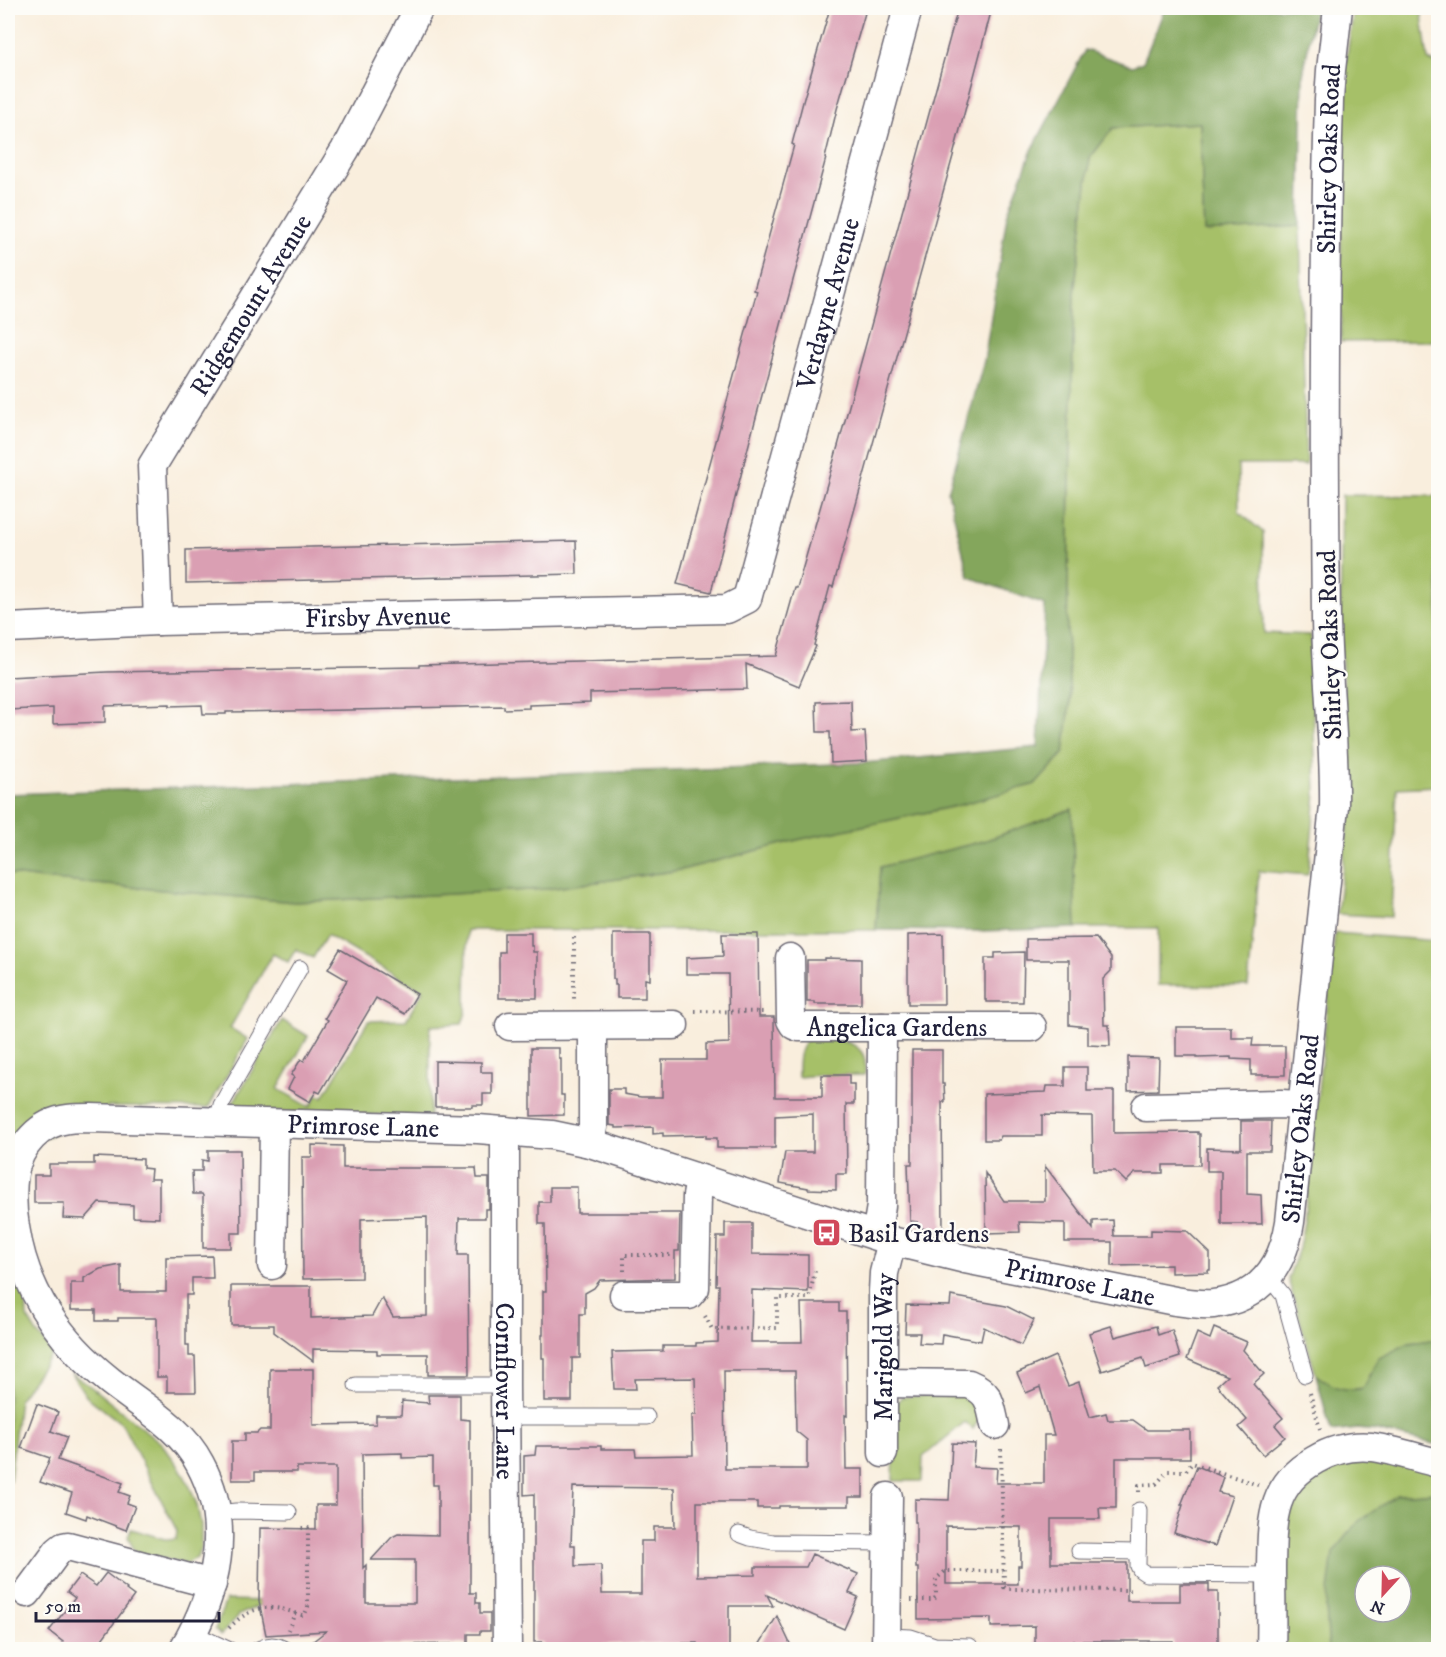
<svg xmlns="http://www.w3.org/2000/svg" width="1446" height="1657" font-family="'IM FELL DW Pica',serif">
  <style>
    .green { fill: #a6c067; stroke: #647151; stroke-width: 1.5 }
    .forest { fill: #84a65c; stroke: #53644c; stroke-width: 1.5; fill-rule: evenodd }
    .building { fill: #da9fb3; fill-rule: evenodd }
    .lines { fill: none; stroke-linecap: round; stroke-linejoin: round }
    .service-casing { stroke: #6d6974; stroke-width: 17 }
    .minor-casing { stroke: #6d6974; stroke-width: 31 }
    .path { stroke: #6d6974; stroke-width: 4; stroke-dasharray: 1.5 4.5; stroke-linecap: butt }
    .service { stroke: #fff; stroke-width: 15 }
    .minor { stroke: #fff; stroke-width: 28 }
    .labels { text-anchor: middle; stroke-width: 4.5; stroke-linejoin: round; paint-order: stroke }
    .street-label { font-size: 26px; fill: #22223b; stroke: #fdfcf7 }
    .poi-label { font-size: 26px; fill: #22223b; stroke: #fdfcf7; text-anchor: start }
  </style>
  <rect width="100%" height="100%" fill="#fdfcf7"/>
  <filter id="ink" filterUnits="userSpaceOnUse"><feTurbulence type="fractalNoise" baseFrequency=".0167" numOctaves="2"/><feDisplacementMap in="SourceGraphic" scale="12" xChannelSelector="R" yChannelSelector="G"/><feConvolveMatrix kernelMatrix="1 2 1 2 8 2 1 2 1" color-interpolation-filters="sRGB"/></filter>
  <filter id="wash" filterUnits="userSpaceOnUse"><feTurbulence type="fractalNoise" baseFrequency=".008" numOctaves="4" result="noise"/><feDisplacementMap in="SourceGraphic" scale="24" xChannelSelector="R" yChannelSelector="G"/><feGaussianBlur stdDeviation="1.35" result="paint"/><feColorMatrix in="noise" values="0 0 0 0 0 0 0 0 0 0 0 0 0 0 0 0 0 1.4 0 .05"/><feComposite in="paint" operator="in"/></filter>
  <g filter="url(#wash)">
    <rect width="100%" height="100%" fill="#f9eedd"/>
    <!-- green -->
    <g class="green">
      <polygon points="1354,8 1421,8 1428,60 1438,64 1438,341 1341,342 1341,97"/>
      <polygon points="1200,123 1204,232 1300,226 1306,465 1238,465 1239,512 1263,532 1264,633 1311,635 1316,794 1308,875 1259,871 1248,986 1158,985 1158,928 1076,928 1071,809 984,841 880,867 876,930 467,930 466,1012 462,1024 430,1026 430,1116 228,1111 282,1020 308,1036 278,1089 310,1107 317,1095 323,1097 368,1021 406,1020 423,991 327,935 313,958 296,949 288,962 273,954 230,1028 248,1039 208,1108 108,1107 8,1156 8,874 42,879 295,902 547,889 681,870 797,840 956,806 1064,753 1070,704 1067,629 1074,294 1090,158 1113,128"/>
      <polygon points="1342,495 1438,496 1438,786 1397,788 1391,917 1337,914 1351,800 1340,635"/>
      <polygon points="1335,933 1438,941 1438,1339 1409,1343 1369,1375 1363,1388 1346,1390 1334,1387 1316,1375 1288,1279 1299,1248 1304,1222"/>
      <path d="M807 1040C826 1040 861 1036 865 1061 865 1065 865 1071 865 1075H822L798 1077C798 1063 797 1051 807 1040Z"/>
      <polygon points="8,1246 26,1299 27,1317 36,1332 53,1352 19,1399 10,1481 8,1481"/>
      <polygon points="71,1373 90,1386 162,1444 180,1468 190,1487 197,1505 201,1525 201,1546 197,1558 185,1564 135,1552 128,1537 131,1529 168,1540 176,1539 177,1531 122,1424 86,1396"/>
      <polygon points="969,1393 981,1417 973,1429 965,1422 923,1457 922,1481 893,1481 895,1412 897,1403 901,1397"/>
      <polygon points="1360,1457 1438,1472 1438,1492 1397,1495 1326,1607 1329,1649 1285,1650 1285,1529 1287,1515 1297,1490 1317,1470"/>
      <polygon points="226,1600 268,1601 239,1615 221,1635 215,1629"/>
    </g>
    <!-- forest -->
    <g class="forest">
      <polygon points="1165,8 1315,8 1303,75 1300,226 1204,232 1200,123 1113,128 1090,158 1074,294 1067,629 1070,704 1064,753 1036,784 956,806 797,840 681,870 547,889 295,902 42,879 8,874 8,794 863,763 1038,747 1045,605 969,577 948,492 984,361 1007,215 1032,150 1085,50 1132,66 1143,62"/>
      <polygon points="1072,809 1076,928 983,931 876,930 880,867 984,841"/>
      <path d="M1438 1339V1445L1377 1431 1358 1429 1331 1432 1316 1375C1334 1387 1340 1391 1362 1389L1379 1358 1409 1343Z"/>
      <path d="M1438 1492V1649H1329L1326 1607 1333 1553 1359 1521 1397 1495ZM1365 1576H1401V1612H1365Z"/>
    </g>
    <g id="blocks">
      <!-- building -->
      <g class="building">
        <polygon points="830,8 844,8 865,13 837,109 825,158 826,158 751,436 711,592 677,584 757,291 754,290 794,145 792,144 804,98"/>
        <polygon points="958,8 992,8 953,156 833,587 830,586 814,645 816,646 799,686 746,664 747,689 590,693 590,703 529,705 529,708 504,709 504,706 406,708 406,709 226,712 226,714 203,714 202,705 170,706 170,704 105,706 105,722 53,724 53,708 8,710 8,677 107,672 419,667 419,665 776,656 795,588 797,588 838,446"/>
        <polygon points="576,541 577,574 186,583 186,550"/>
        <polygon points="851,701 852,732 865,731 867,761 831,763 830,732 817,732 816,702"/>
        <polygon points="504,933 531,933 531,946 533,946 533,952 537,952 537,998 499,998 499,952 504,952"/>
        <polygon points="613,934 650,934 650,980 645,979 645,998 617,998 617,985 615,985 615,979 613,979"/>
        <polygon points="722,934 758,934 759,1017 774,1017 775,1097 822,1097 822,1075 849,1075 849,1084 854,1084 854,1104 846,1104 847,1174 836,1174 836,1190 808,1189 808,1188 780,1183 785,1152 813,1152 813,1114 775,1116 775,1148 717,1148 717,1138 706,1138 706,1135 663,1136 663,1133 653,1134 653,1127 615,1128 615,1126 609,1125 609,1089 624,1089 624,1094 641,1097 662,1097 662,1060 706,1060 706,1044 729,1043 728,974 686,974 686,958 723,956"/>
        <polygon points="943,934 944,1004 908,1004 908,935"/>
        <polygon points="1096,938 1111,958 1111,971 1103,979 1104,1025 1109,1025 1110,1046 1088,1045 1088,1027 1069,1025 1069,960 1026,960 1026,939"/>
        <polygon points="340,949 417,994 405,1014 376,998 320,1093 316,1091 310,1102 288,1089 294,1077 291,1075 301,1059 304,1061 328,1020 325,1018 347,980 328,969"/>
        <polygon points="1024,952 1023,1002 987,1002 987,1000 985,1000 985,958 995,958 995,953"/>
        <polygon points="825,958 861,959 861,1004 815,1004 815,1002 807,1002 807,960 825,960"/>
        <polygon points="1176,1027 1231,1027 1231,1038 1253,1038 1252,1046 1285,1046 1285,1075 1251,1075 1251,1060 1231,1059 1231,1057 1197,1058 1197,1056 1176,1056"/>
        <polygon points="531,1048 559,1048 559,1059 561,1059 561,1095 564,1095 564,1115 531,1116"/>
        <polygon points="912,1050 942,1050 942,1084 944,1084 945,1102 942,1102 943,1233 917,1227 917,1222 910,1221 908,1164 912,1164"/>
        <polygon points="1128,1057 1159,1058 1158,1090 1128,1091"/>
        <polygon points="435,1061 481,1062 481,1072 492,1072 492,1094 483,1094 483,1105 472,1105 472,1107 435,1107"/>
        <polygon points="1065,1067 1087,1067 1087,1091 1114,1091 1114,1133 1198,1132 1198,1134 1200,1134 1200,1165 1163,1165 1163,1173 1135,1173 1126,1182 1115,1171 1093,1171 1092,1116 1042,1115 1042,1136 1001,1136 999,1140 984,1140 984,1094 1046,1092 1047,1086 1065,1086"/>
        <polygon points="1241,1121 1271,1121 1270,1151 1247,1151 1247,1194 1261,1195 1262,1224 1221,1224 1221,1171 1207,1171 1207,1148 1241,1149"/>
        <polygon points="312,1145 343,1146 343,1168 476,1168 477,1178 489,1178 489,1209 485,1209 485,1218 459,1218 458,1255 468,1255 469,1375 428,1375 428,1354 377,1354 377,1350 313,1349 313,1361 274,1332 274,1325 231,1325 231,1286 311,1286 311,1318 372,1316 382,1298 393,1317 427,1316 427,1217 361,1219 361,1278 303,1279 302,1157 312,1157"/>
        <polygon points="208,1150 240,1150 241,1233 231,1233 231,1248 203,1248 203,1196 202,1194 193,1194 192,1171 202,1171 202,1160 208,1161"/>
        <polygon points="94,1157 143,1159 143,1168 151,1169 150,1179 159,1179 159,1218 133,1217 133,1205 99,1203 85,1219 63,1218 64,1203 34,1203 34,1175 49,1175 49,1164 94,1164"/>
        <polygon points="1045,1166 1093,1229 1093,1221 1113,1220 1114,1236 1151,1236 1151,1230 1187,1231 1210,1253 1210,1270 1208,1270 1208,1272 1171,1273 1171,1265 1112,1266 1112,1242 1065,1242 1065,1223 1019,1222 1020,1232 986,1233 985,1173 1004,1201 1045,1201"/>
        <polygon points="550,1187 577,1187 577,1213 680,1213 679,1251 675,1251 675,1278 600,1280 594,1288 585,1293 585,1314 580,1314 580,1358 572,1358 572,1401 544,1401 544,1358 542,1358 542,1335 543,1335 543,1291 546,1291 545,1224 539,1224 539,1202 550,1202"/>
        <path d="M725 1223H752V1254L808 1255V1292L752 1290 751 1342H802L801 1303H839V1312H846L847 1416 845 1415 846 1469H863V1497H849V1506H779V1508H757V1502H697V1576L755 1575V1567H806L812 1554 858 1574 849 1593 858 1597 844 1629 767 1595 773 1606H729V1650H698L697 1643 576 1645V1650H542V1642H534V1494L524 1495V1456L535 1455 536 1446H601V1449H635L636 1456 693 1455 692 1415H696L695 1378 635 1379 636 1389H614L612 1352 663 1351V1346H696V1343L718 1342 719 1285H716L717 1237H725ZM724 1371H795L796 1431 807 1440V1469H725ZM573 1487 674 1488 675 1527H654V1541H641V1594H602L601 1565 575 1566V1545H571Z"/>
        <polygon points="212,1256 213,1278 192,1278 192,1295 186,1295 186,1345 189,1345 189,1356 195,1356 196,1392 167,1392 167,1377 157,1377 157,1318 118,1318 118,1321 96,1321 96,1310 71,1310 71,1283 84,1283 84,1278 100,1269 121,1265 121,1292 166,1292 166,1257"/>
        <polygon points="951,1296 1006,1306 1034,1320 1021,1345 984,1327 981,1341 942,1334 941,1344 919,1343 920,1333 905,1333 906,1305 950,1306"/>
        <polygon points="1111,1326 1115,1337 1156,1326 1158,1335 1172,1330 1180,1357 1146,1368 1143,1358 1102,1371 1089,1333"/>
        <polygon points="1214,1328 1247,1342 1243,1350 1264,1374 1253,1384 1283,1418 1275,1425 1285,1437 1263,1455 1239,1427 1247,1420 1217,1385 1227,1376 1187,1359 1197,1333 1210,1339"/>
        <path d="M1055 1356 1068 1386 1079 1382 1090 1417 1106 1413 1108 1420H1133L1147 1430H1190V1458H1116V1508H1099L1100 1519H1051V1563H1127V1601H1180V1584H1209V1592H1218V1650H1173V1641H1071V1646H1054V1650H1035V1626L991 1627V1618L918 1619V1568H916V1522H915V1499L949 1500 952 1443 975 1444 973 1467 997 1468 996 1483H1044V1435H1054L1040 1387 1026 1393 1017 1373ZM946 1526 1021 1527V1566H1018V1584H946Z"/>
        <path d="M270 1369H313V1425L376 1424V1415H401L402 1401 429 1403 428 1395H460V1419L470 1420V1593H476V1603H480V1613H490V1631H480V1634H468V1644L307 1646 326 1631 266 1635 259 1601 260 1528 316 1529V1505H336V1467H297V1472H255V1480H232V1441H245V1433H257L260 1430H270ZM402 1453V1458L433 1457V1485H438V1535L398 1534 392 1537 371 1560H415V1603H366V1565L363 1568 362 1454Z"/>
        <polygon points="37,1404 58,1412 51,1431 67,1437 58,1460 123,1483 119,1492 130,1496 127,1503 135,1506 126,1530 87,1515 86,1519 66,1512 72,1493 40,1482 50,1458 21,1448"/>
        <polygon points="1197,1466 1223,1477 1218,1492 1232,1496 1215,1546 1174,1533 1183,1505 1181,1505"/>
        <polygon points="106,1573 127,1589 126,1590 134,1596 94,1650 57,1650 63,1642 49,1631 75,1598 67,1592 80,1575 96,1586"/>
        <polygon points="777,1616 793,1650 756,1650"/>
      </g>
    </g>
  </g>
  <g filter="url(#ink)">
    <use href="#blocks" fill-opacity="0" stroke="#6d6974" stroke-width="1.5"/>
    <g class="lines">
      <defs>
        <g id="service">
          <polyline points="217,1121 221,1105 300,968"/>
          <polyline points="1268,1276 1283,1295 1305,1375"/>
          <polyline points="356,1385 505,1385"/>
          <polyline points="505,1417 647,1417"/>
          <polyline points="1139,1510 1138,1566 1140,1570 1146,1574 1271,1575"/>
          <polyline points="217,1513 236,1511 289,1512"/>
          <polyline points="739,1534 750,1538 773,1542 887,1543"/>
          <polyline points="1079,1551 1138,1552"/>
          <polyline points="193,1633 230,1650"/>
          <polyline points="886,1636 911,1637 935,1645 970,1646"/>
          <path d="M257 1650C267 1644 275 1643 286 1650"/>
        </g>
        <g id="minor">
          <path id="s1" d="M158 621 152 466 345 150 419 8"/>
          <path id="s2" d="M8 628 158 621 727 609 747 599 908 8"/>
          <path id="s3" d="M790 958 791 1020 794 1025 799 1027H1032"/>
          <polyline points="510,1026 674,1025"/>
          <polyline points="1146,1107 1281,1104 1301,1105"/>
          <path id="s4" d="M505 1131V1385L507 1650"/>
          <polyline points="590,1143 593,1127 593,1026"/>
          <polyline points="876,1236 881,1206 882,1027"/>
          <polyline points="272,1265 274,1124"/>
          <polyline points="624,1295 689,1295 695,1288 697,1196 700,1179"/>
          <path d="M883 1383 969 1384C991 1393 990 1404 995 1425"/>
          <path id="s5" d="M883 1453V1291L884 1273 892 1241"/>
          <polyline points="27,1593 58,1551 63,1547 68,1546 212,1584"/>
          <path id="s6" d="M183 1650C217 1593 233 1525 200 1464 181 1427 142 1406 110 1381 59 1341 25 1292 15 1227 12 1209 11 1191 14 1173 19 1146 40 1122 68 1119 76 1118 83 1118 91 1118L478 1129 552 1135 590 1143 892 1241 965 1259 1175 1301C1188 1303 1200 1305 1213 1304 1260 1299 1283 1266 1290 1222L1334 806C1335 744 1327 682 1326 619 1324 446 1324 273 1329 100L1331 70 1338 8"/>
          <polyline points="886,1650 888,1497"/>
          <path d="M1271 1650C1272 1622 1271 1595 1271 1567 1272 1522 1270 1485 1315 1460 1332 1450 1351 1445 1372 1447 1394 1450 1417 1458 1438 1463"/>
        </g>
      </defs>
      <!-- service casing -->
      <use href="#service" class="service-casing"/>
      <!-- minor casing -->
      <use href="#minor" class="minor-casing"/>
      <!-- path -->
      <g class="path">
        <polyline points="574,937 574,999"/>
        <polyline points="695,1011 766,1012"/>
        <polyline points="624,1271 624,1255 670,1255"/>
        <polyline points="705,1316 712,1329 777,1328 777,1298 809,1298 815,1271"/>
        <polyline points="1310,1393 1320,1429"/>
        <polyline points="1001,1449 1004,1587 1007,1589 1131,1590 1132,1588"/>
        <polyline points="1139,1492 1139,1485 1156,1484 1168,1471 1186,1471 1192,1463 1258,1485"/>
        <polyline points="911,1600 933,1600 936,1597 936,1579 945,1571 1003,1571"/>
        <polyline points="295,1613 302,1615 305,1614 308,1607 308,1528 301,1528"/>
        <path d="M229 1628C249 1607 268 1603 295 1613L288 1630"/>
      </g>
      <!-- service -->
      <use href="#service" class="service"/>
      <!-- minor -->
      <use href="#minor" class="minor"/>
    </g>
  </g>
  <!-- icons -->
  <defs>
    <symbol id="bus-square" viewBox="-11 -11 22 22"><rect x="-9" y="-9" width="18" height="18" rx="4" fill="#d1495b" stroke="#fdfcf7"/><path d="M-5-6H5V4H4V6H2V4H-2V6H-4V4H-5ZM-3.5-4V0h7V-4ZM-3.5 1.2v1.5H-2V1.2ZM2 1.2v1.5H3.5V1.2Z" fill="#fff"/></symbol>
  </defs>
  <g fill-rule="evenodd">
    <use href="#bus-square" x="810" y="1216" width="33" height="33"/>
  </g>
  <g class="labels">
    <!-- street labels -->
    <g class="street-label">
      <text dy="9" stroke="none"><textPath href="#s6" startOffset="2997">Shirley Oaks Road</textPath></text>
      <text dy="9" stroke="none"><textPath href="#s2" startOffset="1048">Verdayne Avenue</textPath></text>
      <text dy="9" stroke="none"><textPath href="#s1" startOffset="344">Ridgemount Avenue</textPath></text>
      <text dy="9" stroke="none"><textPath href="#s2" startOffset="370">Firsby Avenue</textPath></text>
      <text transform="translate(1329 645) rotate(-92)" y="9">Shirley Oaks Road</text>
      <text dy="9" stroke="none"><textPath href="#s3" startOffset="171">Angelica Gardens</textPath></text>
      <text dy="9" stroke="none"><textPath href="#s6" startOffset="936">Primrose Lane</textPath></text>
      <text dy="9" stroke="none"><textPath href="#s6" startOffset="2025">Shirley Oaks Road</textPath></text>
      <text dy="9" stroke="none"><textPath href="#s6" startOffset="1674">Primrose Lane</textPath></text>
      <text dy="9" stroke="none"><textPath href="#s5" startOffset="106">Marigold Way</textPath></text>
      <text dy="9" stroke="none"><textPath href="#s4" startOffset="260">Cornflower Lane</textPath></text>
    </g>
    <!-- poi labels -->
    <g class="poi-label">
      <text x="848" y="1242">Basil Gardens</text>
    </g>
  </g>
  <!-- margin -->
  <rect width="1446" height="1657" fill="none" stroke="#fdfcf7" stroke-width="30"/>
  <!-- north arrow -->
  <g transform="translate(1383 1594) rotate(202)"><circle r="28" fill="#fdfcf7" stroke="#a5a5ac" stroke-width="1.5"/>
  <path d="M0-4.5L10 22L0 15L-10 22Z" fill="#d1495b"/>
  <text y="-9" font-size="16" font-weight="bold" text-anchor="middle" fill="#22223b">N</text>
  </g>
  <!-- scale -->
  <path d="M36 1612v9h183v-9" fill="none" stroke="#22223b" stroke-width="3"/>
  <text x="45" y="1612" font-size="18" fill="#22223b" stroke="#fdfcf7" stroke-width="4.5" paint-order="stroke">50 m</text>
</svg>
